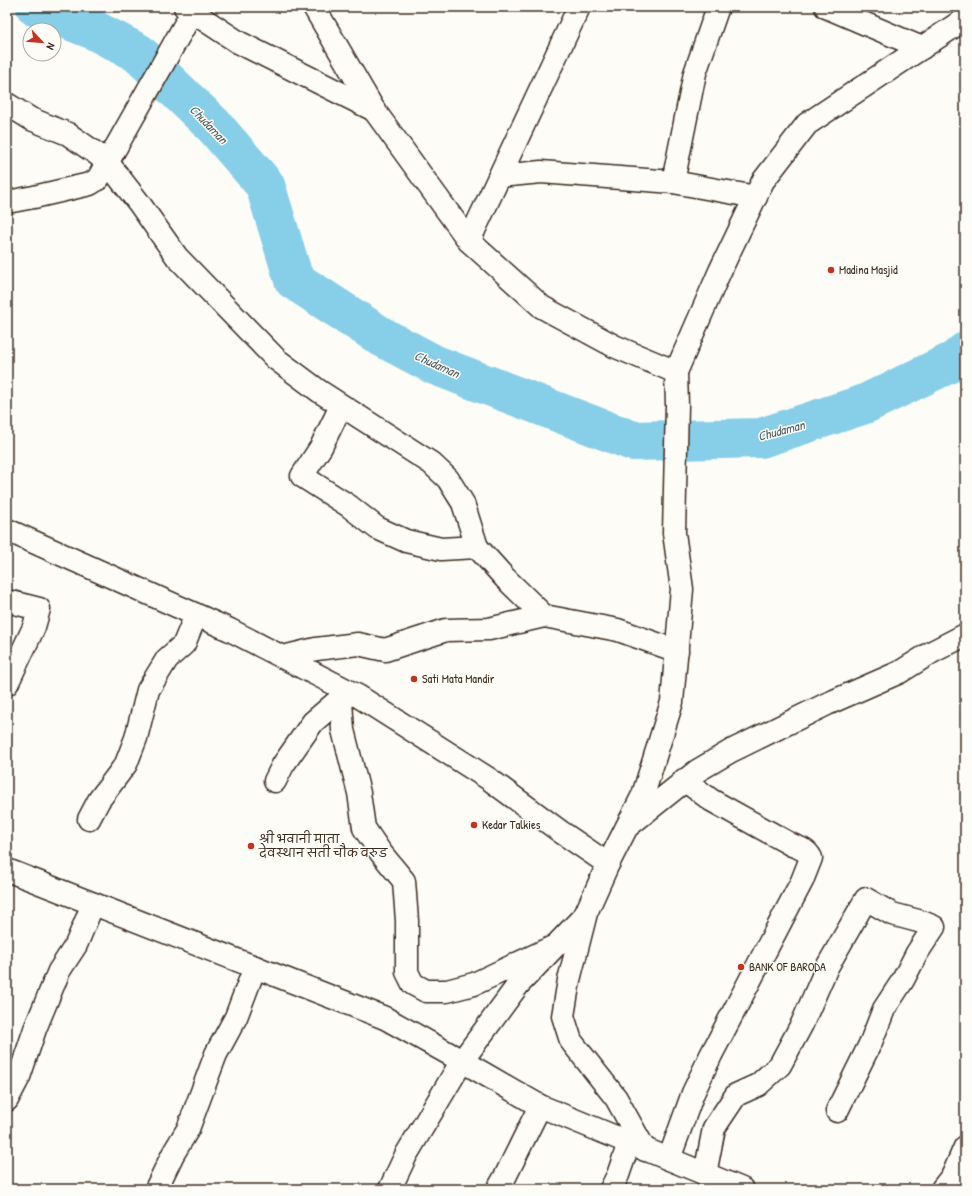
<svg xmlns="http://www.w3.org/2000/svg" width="972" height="1196" font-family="'Patrick Hand','Playpen Sans Deva',sans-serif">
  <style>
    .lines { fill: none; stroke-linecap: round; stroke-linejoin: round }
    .river { stroke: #87cfe8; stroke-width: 40 }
    .street-casing { stroke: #3b2a1e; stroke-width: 25 }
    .secondary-casing { stroke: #3b2a1e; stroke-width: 25 }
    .street { stroke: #fdfcf7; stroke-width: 22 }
    .secondary { stroke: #fdfcf7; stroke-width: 22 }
    .poi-dot { fill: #c8321e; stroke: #fdfcf7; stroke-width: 1.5 }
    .labels { text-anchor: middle; stroke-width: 3; stroke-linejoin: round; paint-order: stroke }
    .poi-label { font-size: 12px; fill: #3b2a1e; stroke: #fdfcf7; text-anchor: start }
    .water-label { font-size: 13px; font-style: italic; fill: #525c5b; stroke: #fdfcf7 }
  </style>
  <rect width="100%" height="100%" fill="#fdfcf7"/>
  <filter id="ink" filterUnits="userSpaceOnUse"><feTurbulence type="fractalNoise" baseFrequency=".025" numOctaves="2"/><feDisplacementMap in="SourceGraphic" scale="8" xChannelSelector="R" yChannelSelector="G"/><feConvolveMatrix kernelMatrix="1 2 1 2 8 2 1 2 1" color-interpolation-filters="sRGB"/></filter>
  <g filter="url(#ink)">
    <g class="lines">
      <!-- river -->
      <polyline class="river" points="36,7 94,30 138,53 214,126 265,185 294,280 382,337 435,365 633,441 761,438 865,404 956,360 965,352"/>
      <defs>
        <g id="street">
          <polyline points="185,7 238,42 374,110"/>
          <polyline points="718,7 695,73 673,182 756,197"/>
          <polyline points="826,7 922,48"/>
          <polyline points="7,104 31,119 68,134 97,154 108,163 139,203 177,257 276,359 319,391 431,463 448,479 463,503 477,547 505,578 544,616"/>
          <polyline points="500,176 541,172 673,182"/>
          <polyline points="7,202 34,197 90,184 98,179 195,7"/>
          <polyline points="469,241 579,7"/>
          <polyline points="341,406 321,447 302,476 349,506 377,528 406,541 441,549 477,547"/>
          <polyline points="7,530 230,630 358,696 489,779 561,832 608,864"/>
          <polyline points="7,601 39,609 34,627 7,684"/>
          <polyline points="283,657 316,649 358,644 385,650 446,630 489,629 544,616 618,630 677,651"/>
          <polyline points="340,687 343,730 359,793 364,828 381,853 404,881 407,921 407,972 413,984 426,991 447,991 474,984 555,946"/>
          <polyline points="275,781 283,765 313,722 341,698"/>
          <polyline points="89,819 99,800 126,764 136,738 148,690 167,659 184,644 196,615"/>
          <polyline points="627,827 697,771 731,751 827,704 900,672 932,652 965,635"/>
          <polyline points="7,1100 19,1077 35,1029 59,971 76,945 93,904"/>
          <path d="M669 1159 693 1093 711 1055 802 881 811 858C807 850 800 848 792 845L711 800 684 780"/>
          <polyline points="705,1174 714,1128 736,1095 758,1085 780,1065 802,1024 827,967 866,899 892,914 922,922 934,927 917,953 903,980 884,1009 871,1042 837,1111"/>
          <polyline points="156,1189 173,1154 188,1129 216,1054 236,1017 255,967"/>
          <polyline points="498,1189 505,1177 540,1106"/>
          <polyline points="611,1189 618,1175 629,1143"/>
          <polyline points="942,1189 953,1175 965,1147"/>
        </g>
        <g id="secondary">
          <polyline points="314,7 374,110 469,241 542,307 614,346 676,372 677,405 674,533 682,589 672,702 643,795 608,864 586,913 569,980 563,1016 571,1041 616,1098 645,1150"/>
          <polyline points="676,372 720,271 763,181 807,124 965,19"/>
          <polyline points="7,870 385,1018 462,1061 540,1106 742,1189"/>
          <polyline points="390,1189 406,1155 462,1061 518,985 584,916"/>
        </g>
      </defs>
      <!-- street casing -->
      <use href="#street" class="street-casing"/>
      <!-- secondary casing -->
      <use href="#secondary" class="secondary-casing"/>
      <!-- street -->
      <use href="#street" class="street"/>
      <!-- secondary -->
      <use href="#secondary" class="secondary"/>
    </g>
  </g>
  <!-- markers -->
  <g class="poi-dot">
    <circle cx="831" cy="270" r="4"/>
    <circle cx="414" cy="679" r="4"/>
    <circle cx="474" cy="825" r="4"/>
    <circle cx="251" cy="846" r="4"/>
    <circle cx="741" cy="967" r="4"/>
  </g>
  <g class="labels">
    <!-- poi labels -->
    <g class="poi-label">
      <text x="839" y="274">Madina Masjid</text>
      <text x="422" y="683">Sati Mata Mandir</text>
      <text x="482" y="829">Kedar Talkies</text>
      <text x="259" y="843">श्री भवानी माता<tspan x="259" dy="14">देवस्थान सती चौक वरुड</tspan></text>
      <text x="749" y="971">BANK OF BARODA</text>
    </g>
    <!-- water labels -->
    <g class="water-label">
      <text transform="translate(209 124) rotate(46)" y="5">Chudaman</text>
      <text transform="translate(437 364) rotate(24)" y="5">Chudaman</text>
      <text transform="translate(781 430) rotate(-15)" y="5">Chudaman</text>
    </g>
  </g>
  <!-- margin -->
  <rect width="972" height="1196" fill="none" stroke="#fdfcf7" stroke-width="24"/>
  <rect x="12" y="12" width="948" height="1172" fill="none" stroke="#3b2a1e" stroke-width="1.5" filter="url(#ink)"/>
  <!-- north arrow -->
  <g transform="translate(42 42) rotate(116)"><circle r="19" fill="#fdfcf7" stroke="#afa8a0"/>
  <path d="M0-3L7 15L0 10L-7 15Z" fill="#c8321e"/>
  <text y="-6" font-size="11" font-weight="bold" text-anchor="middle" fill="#3b2a1e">N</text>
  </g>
</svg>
